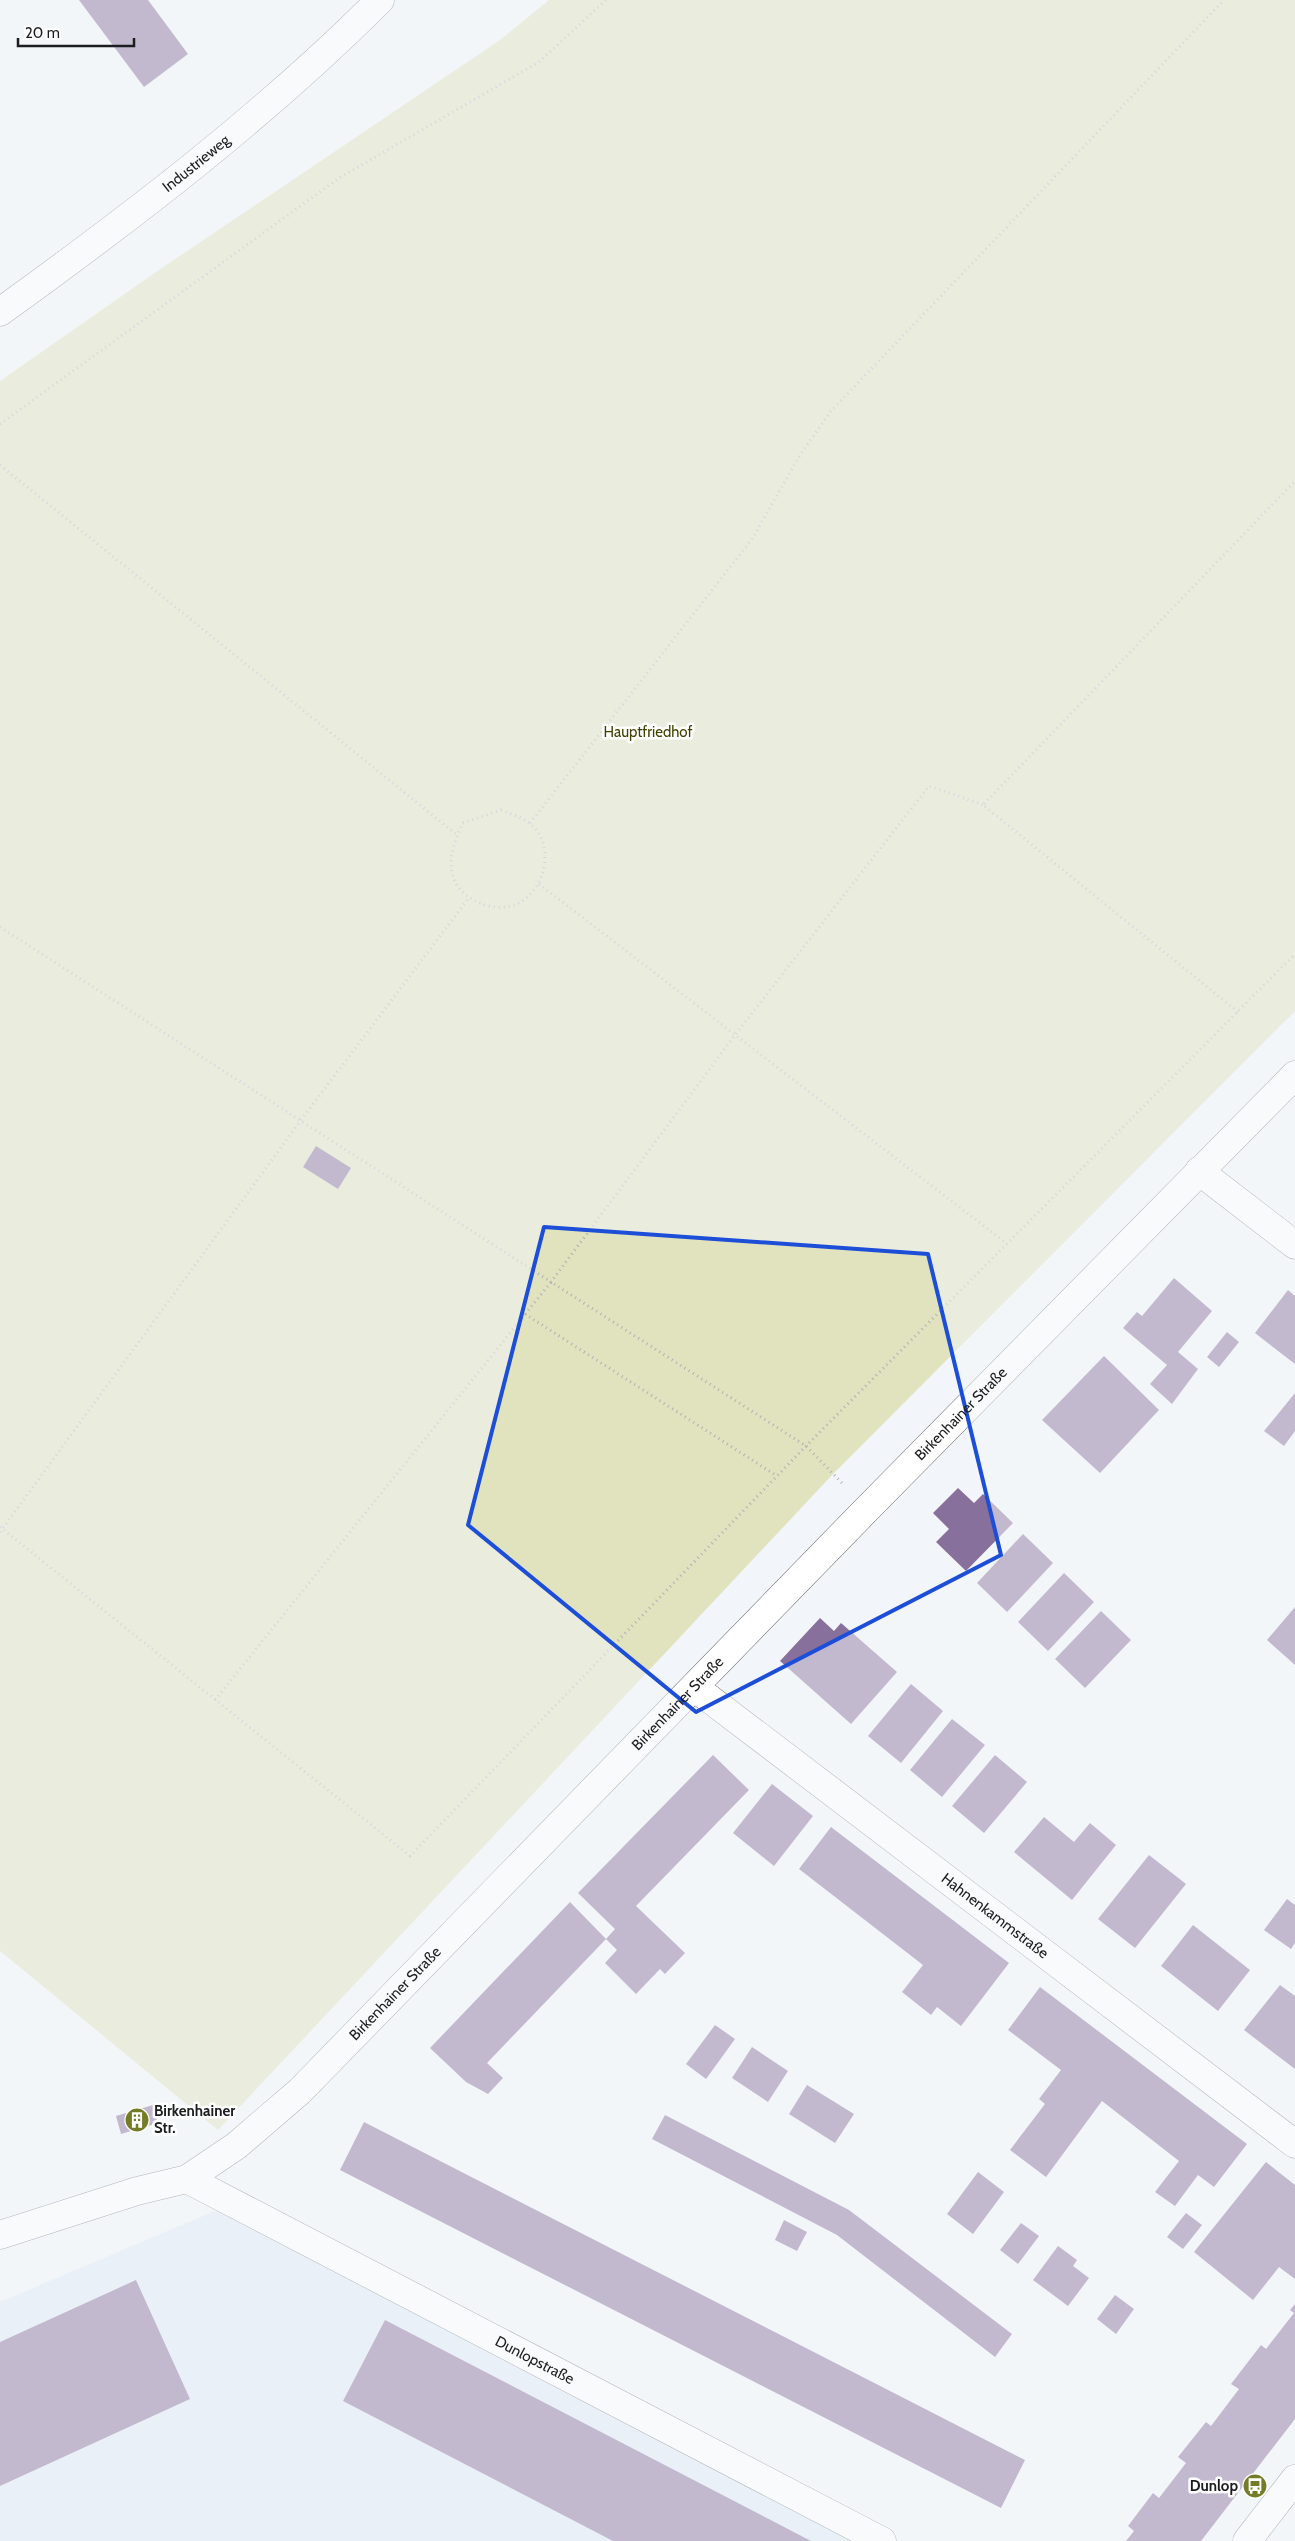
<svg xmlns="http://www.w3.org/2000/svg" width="1295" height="2541" font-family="Cabin,sans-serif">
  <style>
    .built { fill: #e1e9f3 }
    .green { fill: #e0e3bd }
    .building { fill: #88709c }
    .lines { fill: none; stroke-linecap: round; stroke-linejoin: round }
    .minor-casing { stroke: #696b6e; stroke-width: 29 }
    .path { stroke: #afb1b4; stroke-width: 3; stroke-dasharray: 1 4; stroke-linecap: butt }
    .minor { stroke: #fff; stroke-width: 28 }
    .marked { fill: none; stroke: #1d4ed8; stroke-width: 4; stroke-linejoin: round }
    .labels { text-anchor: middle; stroke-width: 5; stroke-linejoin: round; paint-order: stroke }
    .street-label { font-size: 15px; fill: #1c1d1e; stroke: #fff }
    .park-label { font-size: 15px; fill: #414200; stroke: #fff }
    .poi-label { font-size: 15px; font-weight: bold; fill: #1c1d1e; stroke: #fff; text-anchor: start }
  </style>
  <rect width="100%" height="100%" fill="#f2f5f9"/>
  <!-- built -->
  <polygon class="built" points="224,2207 853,2541 0,2541 0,2302"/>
  <!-- green -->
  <polygon class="green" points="549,0 1295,0 1295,1011 833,1474 218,2130 0,1951 0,381 156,272 500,40"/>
  <!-- building -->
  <g class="building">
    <polygon points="79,0 148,0 188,54 144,87"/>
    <polygon points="316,1146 351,1168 338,1189 303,1167"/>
    <polygon points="1174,1278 1212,1311 1178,1352 1198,1369 1172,1404 1150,1384 1167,1365 1123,1328 1137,1312 1142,1316"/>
    <polygon points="1288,1290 1295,1296 1295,1364 1255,1333"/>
    <polygon points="1227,1332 1239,1342 1219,1367 1207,1357"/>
    <polygon points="1104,1356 1159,1410 1100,1473 1042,1420"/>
    <polygon points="1295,1393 1295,1431 1284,1446 1264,1431"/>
    <polygon points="958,1488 974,1503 983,1494 1013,1523 966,1571 936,1542 949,1529 933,1513"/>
    <polygon points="1023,1534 1053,1563 1007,1612 977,1583"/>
    <polygon points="1064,1573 1094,1602 1048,1651 1018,1622"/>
    <polygon points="1295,1607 1295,1665 1267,1640"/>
    <polygon points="1101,1611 1131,1640 1085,1688 1055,1659"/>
    <polygon points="820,1618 834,1631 841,1623 897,1672 851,1724 780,1661"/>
    <polygon points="911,1684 943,1711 901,1763 868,1736"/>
    <polygon points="952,1719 985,1745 942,1797 910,1770"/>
    <polygon points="713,1755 749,1790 636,1906 685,1953 665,1974 660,1969 636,1994 605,1963 617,1950 606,1939 615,1929 578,1893"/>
    <polygon points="995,1755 1027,1782 984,1833 952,1806"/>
    <polygon points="772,1784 813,1816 774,1866 733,1833"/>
    <polygon points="1044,1817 1074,1842 1090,1823 1116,1845 1072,1900 1014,1852"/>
    <polygon points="831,1827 1009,1963 961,2026 937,2007 931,2015 902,1992 923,1965 799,1869"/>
    <polygon points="1149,1855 1186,1884 1135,1948 1098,1919"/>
    <polygon points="1287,1899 1295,1905 1295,1943 1291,1949 1264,1930"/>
    <polygon points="570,1902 606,1939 487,2063 503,2078 488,2094 466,2082 430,2048"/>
    <polygon points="1193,1925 1250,1970 1218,2011 1161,1966"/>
    <polygon points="1280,1985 1295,1996 1295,2069 1244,2030"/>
    <polygon points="1040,1987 1247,2144 1214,2187 1198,2175 1175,2206 1155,2192 1179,2161 1102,2101 1046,2177 1010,2150 1045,2104 1039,2099 1061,2070 1008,2030"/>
    <polygon points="715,2025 735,2039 706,2079 686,2064"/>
    <polygon points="752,2047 788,2071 768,2102 732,2078"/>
    <polygon points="807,2085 854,2114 835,2143 789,2114"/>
    <polygon points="153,2105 158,2123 121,2134 116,2116"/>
    <polygon points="665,2115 849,2210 1012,2334 995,2357 837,2235 652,2139"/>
    <polygon points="364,2122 1025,2460 1001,2508 340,2170"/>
    <polygon points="1266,2162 1295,2185 1295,2279 1279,2267 1253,2300 1194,2252"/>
    <polygon points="978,2172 1004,2192 973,2234 947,2214"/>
    <polygon points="1186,2213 1202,2225 1183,2249 1167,2237"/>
    <polygon points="784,2220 807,2232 797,2251 775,2240"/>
    <polygon points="1021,2223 1039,2236 1018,2264 1000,2250"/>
    <polygon points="1058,2246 1077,2260 1073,2266 1089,2278 1068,2306 1033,2280"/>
    <polygon points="136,2280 190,2399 0,2486 0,2342"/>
    <polygon points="1115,2295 1134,2309 1116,2334 1097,2319"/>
    <polygon points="1295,2304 1295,2419 1201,2541 1126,2541 1134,2531 1128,2526 1153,2493 1159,2498 1186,2463 1178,2457 1206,2422 1211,2426 1239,2389 1231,2384 1261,2345 1266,2349 1294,2313 1290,2310"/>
    <polygon points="385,2320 811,2541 613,2541 343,2401"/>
  </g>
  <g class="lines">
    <defs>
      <g id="minor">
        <path id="s1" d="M0 312C133 216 264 116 380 0"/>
        <polyline points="1199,1171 1295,1245"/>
        <path id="s2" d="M694 1687 1295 2144"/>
        <path id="s3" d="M187 2179 882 2541"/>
        <path id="s4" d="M0 2235 137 2191 187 2179 236 2146 300 2091 866 1510 1295 1075"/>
        <polyline points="1247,2541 1295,2479"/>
      </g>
    </defs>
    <!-- minor casing -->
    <use href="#minor" class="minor-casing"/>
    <!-- path -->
    <g class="path">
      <polyline points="0,424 339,178 539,62 606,0"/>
      <polyline points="0,465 457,835"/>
      <path d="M501 810C510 814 522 817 529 823 556 843 546 889 519 903 508 909 492 908 482 904 442 888 447 856 463 823Z"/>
      <polyline points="530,823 752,539 800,455 831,411 1224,0"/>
      <polyline points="539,884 1006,1243"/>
      <polyline points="0,927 551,1282 735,1035 929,786 983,805"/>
      <polyline points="1238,1012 983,805 1295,481"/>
      <polyline points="525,1314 777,1476"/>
      <polyline points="0,1527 410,1856 806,1446 1295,954"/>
      <polyline points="0,1532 301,1120 468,899"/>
      <polyline points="215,1700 551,1282 806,1446 844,1485"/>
    </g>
    <!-- minor -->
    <use href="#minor" class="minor"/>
  </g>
  <!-- marked area -->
  <path d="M0 0H1295V2541H0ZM544 1227 928 1254 1001 1555 696 1712 468 1525Z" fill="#f2f5f9" fill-opacity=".55" fill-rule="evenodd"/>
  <path class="marked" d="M544 1227 928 1254 1001 1555 696 1712 468 1525Z"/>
  <!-- icons -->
  <defs>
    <symbol id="building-disc" viewBox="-11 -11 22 22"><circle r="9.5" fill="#747c27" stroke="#fff"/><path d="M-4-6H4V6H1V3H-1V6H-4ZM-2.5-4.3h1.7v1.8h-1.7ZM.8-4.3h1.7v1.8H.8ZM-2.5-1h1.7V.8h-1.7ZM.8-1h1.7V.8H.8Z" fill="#fff"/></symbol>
    <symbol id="bus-disc" viewBox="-11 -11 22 22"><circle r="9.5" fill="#747c27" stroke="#fff"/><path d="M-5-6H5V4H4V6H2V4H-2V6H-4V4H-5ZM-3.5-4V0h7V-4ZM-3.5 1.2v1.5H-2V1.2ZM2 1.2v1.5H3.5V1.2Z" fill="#fff"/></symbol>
  </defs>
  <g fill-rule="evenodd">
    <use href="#building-disc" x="123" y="2106" width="28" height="28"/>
    <use href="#bus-disc" x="1241" y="2472" width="28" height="28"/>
  </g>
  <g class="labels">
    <!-- street labels -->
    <g class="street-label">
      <text dy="5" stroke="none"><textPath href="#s1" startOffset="246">Industrieweg</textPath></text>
      <text dy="5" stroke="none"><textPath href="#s4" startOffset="1285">Birkenhainer Straße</textPath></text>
      <text dy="5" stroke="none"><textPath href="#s4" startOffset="880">Birkenhainer Straße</textPath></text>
      <text dy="5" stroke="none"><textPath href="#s2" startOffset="378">Hahnenkammstraße</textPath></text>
      <text dy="5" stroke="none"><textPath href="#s4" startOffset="475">Birkenhainer Straße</textPath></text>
      <text dy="5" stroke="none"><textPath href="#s3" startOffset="392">Dunlopstraße</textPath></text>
    </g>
    <!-- park labels -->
    <g class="park-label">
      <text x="648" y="737">Hauptfriedhof</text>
    </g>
    <!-- poi labels -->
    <g class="poi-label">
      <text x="154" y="2116">Birkenhainer<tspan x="154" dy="17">Str.</tspan></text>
      <text x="1238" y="2491" text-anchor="end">Dunlop</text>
    </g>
  </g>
  <!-- scale -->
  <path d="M18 38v8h116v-8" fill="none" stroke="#1c1d1e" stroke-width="2.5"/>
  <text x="25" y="38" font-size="15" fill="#1c1d1e" stroke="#ffffff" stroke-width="4" paint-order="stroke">20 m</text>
</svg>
